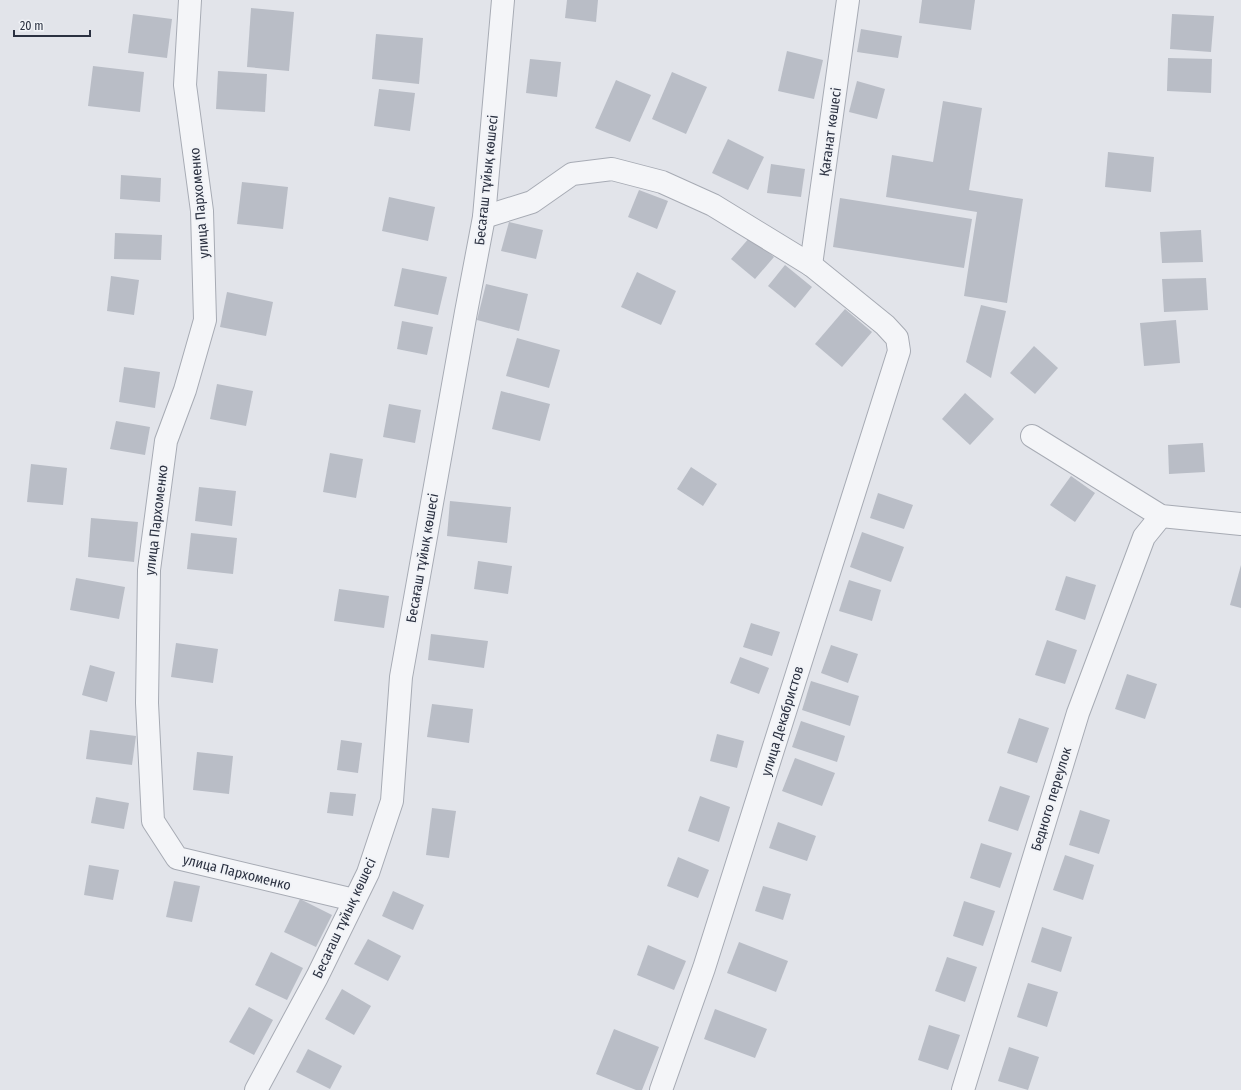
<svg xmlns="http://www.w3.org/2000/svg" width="1241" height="1090" font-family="'Fira Sans Condensed',sans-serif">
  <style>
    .building { fill: #b9bdc6 }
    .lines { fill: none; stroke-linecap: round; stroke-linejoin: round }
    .minor-casing { stroke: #a7abb4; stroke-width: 24 }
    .minor { stroke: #f4f5f8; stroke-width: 22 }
    .labels { text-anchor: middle; stroke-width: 4; stroke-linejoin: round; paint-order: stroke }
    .street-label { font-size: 14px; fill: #2b3141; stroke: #f1f3f7 }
  </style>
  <rect width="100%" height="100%" fill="#e2e4ea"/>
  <!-- building -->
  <g class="building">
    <polygon points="567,0 598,0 596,22 565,18"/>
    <polygon points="922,0 975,0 971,30 919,23"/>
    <polygon points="251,8 294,12 289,71 247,67"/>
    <polygon points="133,14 172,19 167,58 128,53"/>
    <polygon points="1172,14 1214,16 1211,52 1170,49"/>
    <polygon points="861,29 902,36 898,58 857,52"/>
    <polygon points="376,34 423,38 419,84 372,79"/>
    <polygon points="787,51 823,60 814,99 778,91"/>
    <polygon points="1168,58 1212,59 1211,93 1167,91"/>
    <polygon points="530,59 561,62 557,97 526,93"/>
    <polygon points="93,66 144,72 140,112 88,106"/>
    <polygon points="218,71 267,74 265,112 216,109"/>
    <polygon points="672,72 707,87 686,134 652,119"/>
    <polygon points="616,80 651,95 630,142 595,128"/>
    <polygon points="857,81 885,89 877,119 849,112"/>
    <polygon points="379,89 415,93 410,131 374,126"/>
    <polygon points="943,101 982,108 969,190 1023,199 1007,303 964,296 977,212 886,197 892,155 933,162"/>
    <polygon points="728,139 764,157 748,190 712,173"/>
    <polygon points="1108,152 1154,157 1151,192 1105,187"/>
    <polygon points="771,164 805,169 801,197 767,193"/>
    <polygon points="121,175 161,178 160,202 120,199"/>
    <polygon points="242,182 288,187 283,229 237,224"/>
    <polygon points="639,190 668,201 657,229 628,217"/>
    <polygon points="389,197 435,207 428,241 382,231"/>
    <polygon points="840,198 972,219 964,268 833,247"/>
    <polygon points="509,222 543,230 536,259 501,251"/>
    <polygon points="1201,230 1203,262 1162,263 1160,232"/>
    <polygon points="115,233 162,235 161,260 114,259"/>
    <polygon points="750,237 774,257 755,279 731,259"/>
    <polygon points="785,265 812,287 795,308 768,286"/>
    <polygon points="402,268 447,277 438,315 394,306"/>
    <polygon points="637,272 676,291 661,325 621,307"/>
    <polygon points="111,276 139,280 134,315 107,311"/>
    <polygon points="1206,278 1208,310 1164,312 1162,279"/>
    <polygon points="486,284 528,294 519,331 477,320"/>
    <polygon points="227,292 273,302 266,336 220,327"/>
    <polygon points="981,305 1006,311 991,378 966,362"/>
    <polygon points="845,309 872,332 842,367 815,344"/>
    <polygon points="1176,320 1180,363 1144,366 1140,323"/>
    <polygon points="402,321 433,327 427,355 397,349"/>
    <polygon points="517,338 560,350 549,388 506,376"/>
    <polygon points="1034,346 1058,368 1035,394 1010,373"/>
    <polygon points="124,367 160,372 155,408 119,402"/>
    <polygon points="217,384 253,391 246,426 210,419"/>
    <polygon points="501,391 550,404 540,441 492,429"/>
    <polygon points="965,393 994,419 970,445 942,419"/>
    <polygon points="389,404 421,410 415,443 383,437"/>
    <polygon points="116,421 150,427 145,455 110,449"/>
    <polygon points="1203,443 1205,472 1169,474 1168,445"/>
    <polygon points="330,453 363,459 356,498 323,492"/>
    <polygon points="31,464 67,468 63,505 27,502"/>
    <polygon points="691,467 717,484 703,506 677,489"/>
    <polygon points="1071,476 1095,493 1075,522 1050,505"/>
    <polygon points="199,487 236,491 232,526 195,521"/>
    <polygon points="878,493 913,505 904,529 870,518"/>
    <polygon points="450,501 511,507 507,543 447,536"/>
    <polygon points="91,518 138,522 134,562 88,557"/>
    <polygon points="862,532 904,547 891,582 850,567"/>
    <polygon points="191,533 237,538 233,574 187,569"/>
    <polygon points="478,561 512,566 508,594 474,589"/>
    <polygon points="1241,565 1241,608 1230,605"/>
    <polygon points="1066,576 1096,585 1085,620 1055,610"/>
    <polygon points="76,578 125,587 119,619 70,610"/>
    <polygon points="849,580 881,590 872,621 839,611"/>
    <polygon points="339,589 389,596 384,628 334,621"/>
    <polygon points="751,623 780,632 772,656 743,647"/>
    <polygon points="431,634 488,641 484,668 428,660"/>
    <polygon points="1047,640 1077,650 1065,684 1035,675"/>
    <polygon points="176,643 218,649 213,683 171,677"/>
    <polygon points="831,645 858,654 848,683 821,673"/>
    <polygon points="740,657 769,668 759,694 730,683"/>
    <polygon points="90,665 115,672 107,702 82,695"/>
    <polygon points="1127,674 1157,684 1145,719 1115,709"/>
    <polygon points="811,681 859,696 850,726 802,710"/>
    <polygon points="432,704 473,709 469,743 427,737"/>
    <polygon points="1019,718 1049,728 1037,763 1007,753"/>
    <polygon points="801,721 845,736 837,762 792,747"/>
    <polygon points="90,730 136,736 132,765 86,759"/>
    <polygon points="717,734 744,741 737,768 710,761"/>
    <polygon points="341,740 362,743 358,773 337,770"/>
    <polygon points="197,752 233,756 229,794 193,790"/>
    <polygon points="795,758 835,773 822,806 782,791"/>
    <polygon points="1000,786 1030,796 1018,831 988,821"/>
    <polygon points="330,792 356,794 353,816 327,813"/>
    <polygon points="700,796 730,807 719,842 688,831"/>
    <polygon points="96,797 129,803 124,829 91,823"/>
    <polygon points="432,808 456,811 449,858 426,855"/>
    <polygon points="1080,810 1110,820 1099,854 1069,845"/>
    <polygon points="778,822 816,836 807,861 769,848"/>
    <polygon points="981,843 1012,853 1000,888 970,878"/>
    <polygon points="1065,855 1094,865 1083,900 1053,890"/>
    <polygon points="678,857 709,870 698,898 667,886"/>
    <polygon points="89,865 119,870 113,900 84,895"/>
    <polygon points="174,881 200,886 192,922 166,917"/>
    <polygon points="763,886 791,894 783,920 755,911"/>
    <polygon points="393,891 424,905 413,930 382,916"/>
    <polygon points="300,899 332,915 316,947 284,932"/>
    <polygon points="964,901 995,911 983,946 953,936"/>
    <polygon points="1042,927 1072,937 1061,972 1031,962"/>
    <polygon points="368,939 401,956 388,981 354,964"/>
    <polygon points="739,942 788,961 776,992 727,973"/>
    <polygon points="648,945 686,961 674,990 637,975"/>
    <polygon points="271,952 303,968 287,1000 255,985"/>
    <polygon points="947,957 977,967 965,1002 935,991"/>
    <polygon points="1028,983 1058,992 1047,1027 1017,1017"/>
    <polygon points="342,989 371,1006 354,1035 325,1019"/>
    <polygon points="249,1007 273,1020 254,1055 229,1042"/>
    <polygon points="715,1009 767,1029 755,1058 704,1039"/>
    <polygon points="929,1025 960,1035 948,1070 918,1060"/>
    <polygon points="614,1029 659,1047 642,1090 636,1090 596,1074"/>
    <polygon points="1009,1047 1039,1057 1028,1090 998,1081"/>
    <polygon points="308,1049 342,1066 330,1089 296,1072"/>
  </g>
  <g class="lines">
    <defs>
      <g id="minor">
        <polyline points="190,0 185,85 202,211 205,320 185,390 166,441 149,570 147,703 153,821 177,858 354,900"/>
        <polyline points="484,217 532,202 572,174 612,169 662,182 713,205 811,265 885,325 897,338 899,351 704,968 661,1090"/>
        <polyline points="811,265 848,0"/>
        <polyline points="1032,436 1161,516 1241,524"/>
        <polyline points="256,1090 317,977 368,873 392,801 401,677 466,312 484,217 503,0"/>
        <polyline points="963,1090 1078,713 1144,537 1161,516"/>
      </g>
    </defs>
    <!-- minor casing -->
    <use href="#minor" class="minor-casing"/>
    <!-- minor -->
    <use href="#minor" class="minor"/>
  </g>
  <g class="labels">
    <!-- street labels -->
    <g class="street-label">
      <text transform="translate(830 132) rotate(-82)" y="5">Қағанат көшесі</text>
      <text transform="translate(486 180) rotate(-84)" y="5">Бесағаш тұйық көшесі</text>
      <text transform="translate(199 203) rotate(-95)" y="5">улица Пархоменко</text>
      <text transform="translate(156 520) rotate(-83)" y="5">улица Пархоменко</text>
      <text transform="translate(422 558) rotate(-80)" y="5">Бесағаш тұйық көшесі</text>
      <text transform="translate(782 721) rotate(-73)" y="5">улица Декабристов</text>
      <text transform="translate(1051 799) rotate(-73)" y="5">Бедного переулок</text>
      <text transform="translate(237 872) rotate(14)" y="5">улица Пархоменко</text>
      <text transform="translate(344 918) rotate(-65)" y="5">Бесағаш тұйық көшесі</text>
    </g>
  </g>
  <!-- scale -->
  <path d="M14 30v6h76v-6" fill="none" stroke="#2b3141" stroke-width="2"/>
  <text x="20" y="30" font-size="12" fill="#2b3141" stroke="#f1f3f7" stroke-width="3" paint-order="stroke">20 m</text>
</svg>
